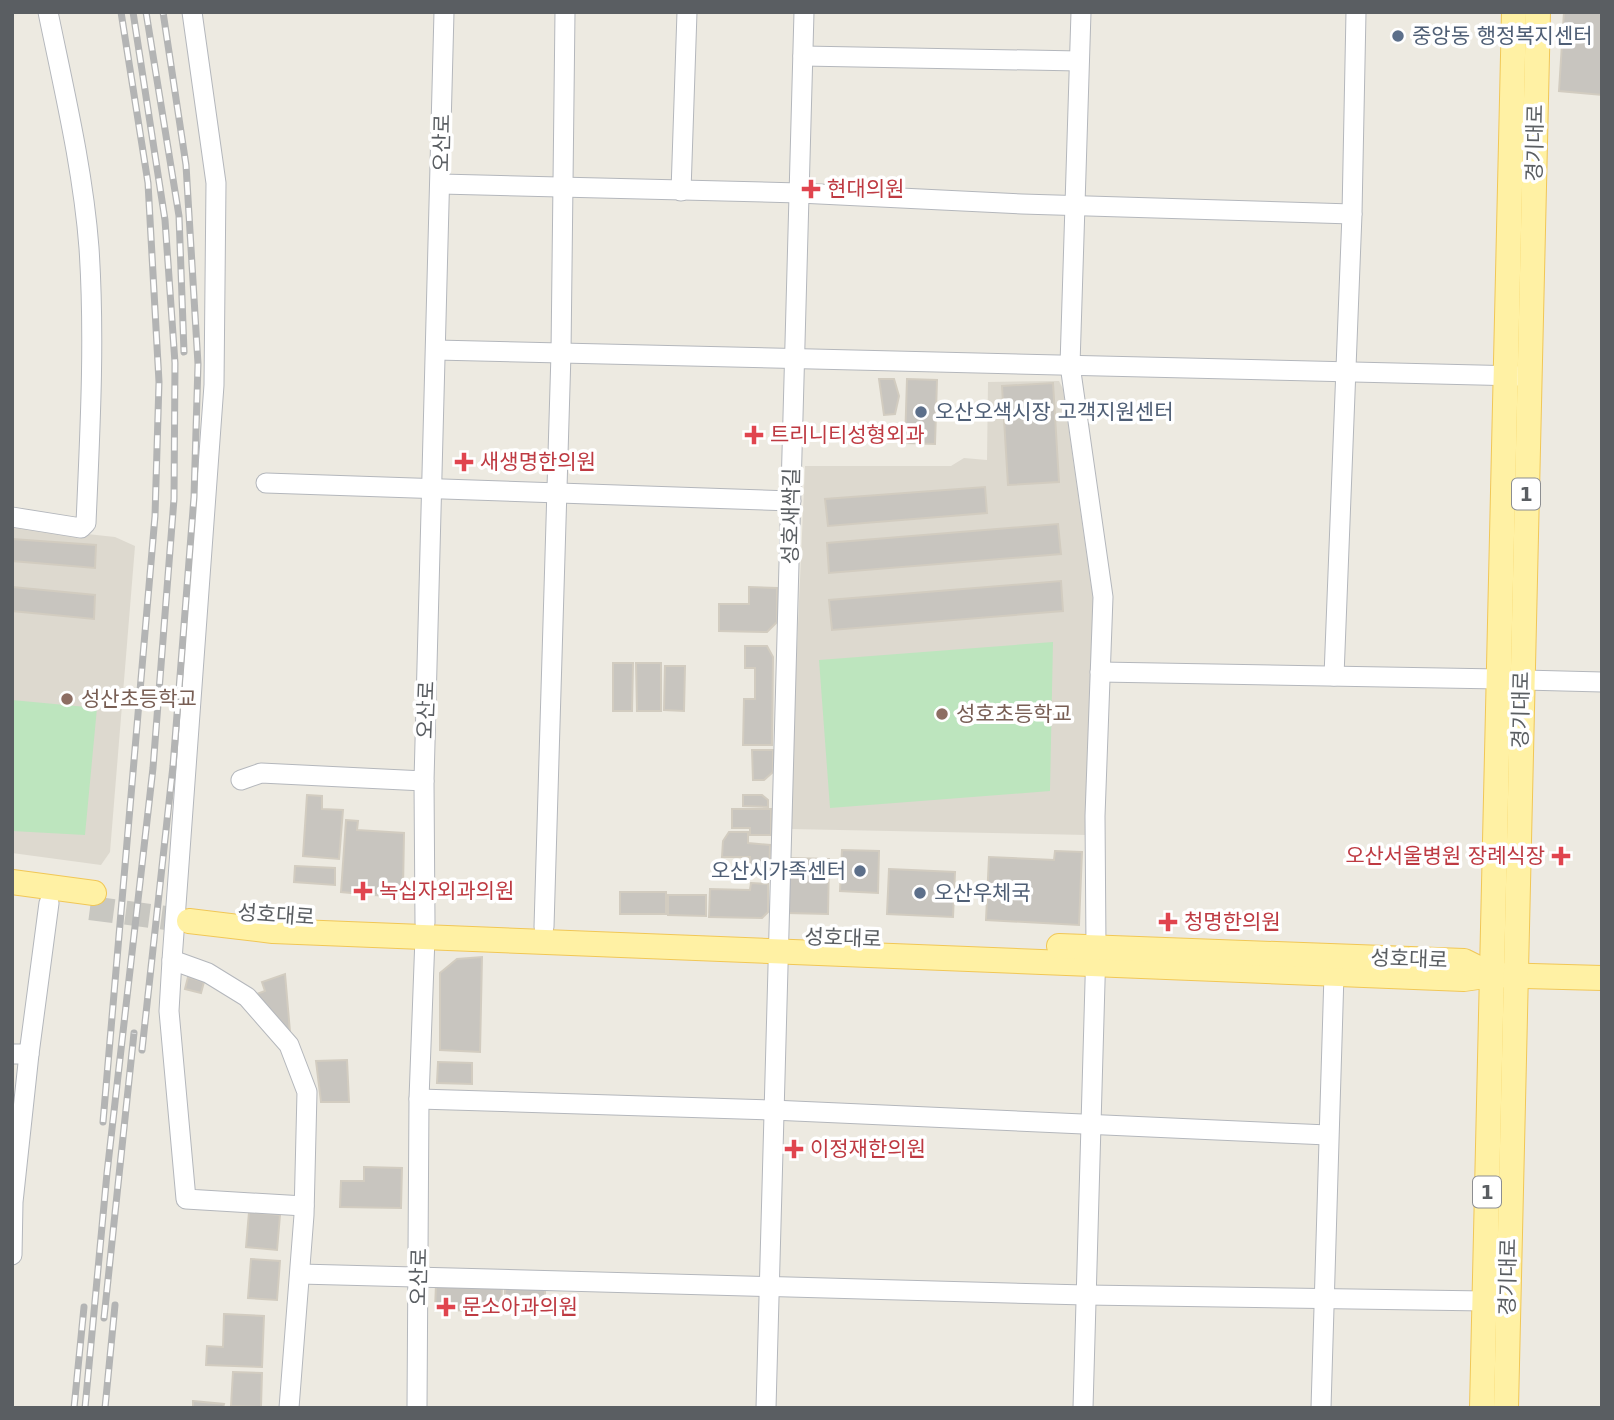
<svg xmlns="http://www.w3.org/2000/svg" width="1614" height="1420" font-family="'DejaVu Sans','Noto Sans KR',sans-serif">
  <style>
    .education { fill: #ddd9cf }
    .pitch { fill: #bde5be }
    .building { fill: #c8c5bf; stroke: #d2ccc0; stroke-width: 2 }
    .lines { fill: none; stroke-linecap: round; stroke-linejoin: round }
    .major-tunnel { stroke: #c8c7c1; stroke-width: 24; stroke-dasharray: 24 12; stroke-linecap: butt }
    .minor-casing { stroke: #b4b7bc; stroke-width: 21 }
    .major-casing { stroke: #f1c756; stroke-width: 26 }
    .minor { stroke: #fff; stroke-width: 19 }
    .major { stroke: #fff1a4; stroke-width: 24 }
    .rail-casing { stroke: #b3b4b4; stroke-width: 7 }
    .rail { stroke: #fff; stroke-width: 4.5; stroke-dasharray: 13; stroke-linecap: butt }
    .service-dot { fill: #5c6f8a; stroke: #fff; stroke-width: 2.5 }
    .health-dot { fill: #e0444e; stroke: #fff; stroke-width: 2.5 }
    .education-dot { fill: #8d6e63; stroke: #fff; stroke-width: 2.5 }
    .labels { text-anchor: middle; stroke-width: 7; stroke-linejoin: round; paint-order: stroke }
    .shield { fill: #fff; stroke: #8c8e91; stroke-width: 2 }
    .shield-label { font-size: 19px; font-weight: bold; fill: #5a5e62 }
    .service-label { font-size: 21px; fill: #4e5e75; stroke: #fff; text-anchor: start }
    .street-label { font-size: 21px; fill: #5a5e62; stroke: #fff }
    .health-label { font-size: 21px; fill: #be3a42; stroke: #fff; text-anchor: start }
    .education-label { font-size: 21px; fill: #785e54; stroke: #fff; text-anchor: start }
  </style>
  <rect width="100%" height="100%" fill="#edeae1"/>
  <!-- education -->
  <g class="education">
    <polygon points="1059,381 1063,389 1093,599 1087,835 789,829 805,466 951,466 964,458 987,460 988,382"/>
    <polygon points="12,526 115,537 135,546 110,852 101,865 12,853"/>
  </g>
  <!-- pitch -->
  <g class="pitch">
    <polygon points="1053,642 1050,791 830,808 819,660"/>
    <polygon points="12,700 97,708 85,835 12,831"/>
  </g>
  <!-- building -->
  <g class="building">
    <polygon points="1564,12 1602,12 1602,95 1559,91"/>
    <polygon points="879,379 894,379 899,396 895,414 884,415"/>
    <polygon points="907,379 937,380 935,444 905,443"/>
    <polygon points="1053,383 1059,482 1008,485 1002,386"/>
    <polygon points="985,487 987,513 828,526 825,499"/>
    <polygon points="1058,524 1061,554 829,573 827,543"/>
    <polygon points="12,539 96,545 95,568 12,561"/>
    <polygon points="1061,581 1063,611 832,630 829,600"/>
    <polygon points="12,587 95,595 94,619 12,611"/>
    <polygon points="749,587 777,588 777,622 767,632 719,631 719,604 749,604"/>
    <polygon points="745,646 767,646 773,657 772,745 743,745 744,699 755,699 755,668 745,668"/>
    <polygon points="613,663 633,663 632,711 613,711"/>
    <polygon points="636,663 661,663 661,711 637,711"/>
    <polygon points="665,666 685,666 684,711 664,710"/>
    <polygon points="752,750 773,750 773,772 764,780 753,780"/>
    <polygon points="307,795 322,796 322,809 343,810 339,859 303,856"/>
    <polygon points="743,795 762,795 768,800 768,807 743,806"/>
    <polygon points="732,809 771,809 771,835 750,835 750,828 732,828"/>
    <polygon points="346,820 358,821 357,830 404,833 403,889 396,897 341,892"/>
    <polygon points="729,832 748,832 748,843 770,845 769,876 749,876 750,857 722,857 723,841"/>
    <polygon points="842,850 879,851 878,893 840,891"/>
    <polygon points="1055,851 1082,852 1079,925 986,920 989,857 1054,860"/>
    <polygon points="789,858 829,859 828,914 787,913"/>
    <polygon points="295,866 335,868 335,885 294,882"/>
    <polygon points="889,869 955,872 953,917 887,914"/>
    <polygon points="751,883 768,884 768,912 762,918 709,917 710,889 750,890"/>
    <rect x="620" y="892" width="46" height="22"/>
    <polygon points="668,895 706,895 706,916 668,915"/>
    <polygon points="482,957 480,1052 440,1050 440,973 457,959"/>
    <polygon points="285,974 290,1032 286,1033 257,994 265,991 262,982"/>
    <polygon points="188,977 204,982 201,993 185,989"/>
    <polygon points="347,1060 349,1102 321,1102 316,1061"/>
    <polygon points="438,1062 472,1063 472,1084 437,1083"/>
    <polygon points="364,1167 402,1168 401,1208 340,1207 341,1181 364,1181"/>
    <polygon points="249,1212 280,1215 277,1250 246,1247"/>
    <polygon points="251,1259 280,1261 277,1300 248,1298"/>
    <polygon points="436,1284 502,1285 501,1311 435,1310"/>
    <polygon points="505,1286 545,1287 545,1313 505,1313"/>
    <polygon points="224,1314 264,1316 262,1367 206,1365 207,1346 223,1347"/>
    <polygon points="233,1372 262,1373 261,1407 231,1406"/>
    <polygon points="193,1401 224,1404 223,1408 193,1408"/>
  </g>
  <g class="lines">
    <!-- major-tunnel -->
    <polyline class="major-tunnel" points="90,908 189,921"/>
    <defs>
      <g id="minor">
        <polyline points="192,12 216,183 214,385 172,960 208,973 247,997 289,1045 307,1092 304,1215 289,1408"/>
        <polyline points="1081,12 1070,365 1103,597 1095,816 1096,947 1083,1408"/>
        <polyline points="803,56 1079,61"/>
        <polyline points="441,184 799,193 1022,204 1352,214"/>
        <polyline points="681,191 687,12"/>
        <polyline points="436,350 1520,376"/>
        <polyline points="266,483 791,501"/>
        <path d="M12 517 81 528 86 523C90 432 95 339 89 248 83 169 64 90 48 12"/>
        <polyline points="1100,672 1499,679"/>
        <polyline points="1334,676 1352,214 1356,12"/>
        <polyline points="1522,680 1602,682"/>
        <polyline points="241,780 261,773 424,781"/>
        <polyline points="425,923 424,781 444,12"/>
        <polyline points="544,927 561,353 565,12"/>
        <polyline points="172,960 169,1011 186,1199 304,1206"/>
        <polyline points="12,1054 29,1054 13,1202 12,1255"/>
        <polyline points="29,1054 49,903"/>
        <polyline points="419,1099 772,1110 1328,1135"/>
        <polyline points="300,1274 1086,1295 1485,1301"/>
        <polyline points="417,1408 419,1099 425,937"/>
        <polyline points="766,1408 804,12"/>
        <polyline points="1321,1408 1334,974"/>
      </g>
      <g id="major">
        <polyline points="12,882 94,893"/>
        <polyline points="189,921 273,931 1464,979 1492,975 1602,978"/>
        <polyline points="1059,946 1464,961 1492,975"/>
        <polyline points="1482,1408 1514,12"/>
        <polyline points="1506,1408 1538,12"/>
      </g>
    </defs>
    <!-- minor casing -->
    <use href="#minor" class="minor-casing"/>
    <!-- major casing -->
    <use href="#major" class="major-casing"/>
    <!-- minor -->
    <use href="#minor" class="minor"/>
    <!-- major -->
    <use href="#major" class="major"/>
    <defs>
      <g id="rail">
        <polyline points="146,12 179,216 184,352"/>
        <polyline points="142,1050 173,766 194,497 198,364 186,165 163,12"/>
        <polyline points="103,1122 155,516 159,382 148,183 121,12"/>
        <polyline points="104,1318 134,1033"/>
        <polyline points="74,1408 84,1307"/>
        <polyline points="85,1408 107,1173 153,768 174,499 175,363 165,220 133,12"/>
        <polyline points="105,1408 115,1305"/>
      </g>
    </defs>
    <!-- rail casing -->
    <use href="#rail" class="rail-casing"/>
    <!-- rail -->
    <use href="#rail" class="rail"/>
  </g>
  <!-- markers -->
  <g class="service-dot">
    <circle cx="1398" cy="36" r="7"/>
    <circle cx="921" cy="412" r="7"/>
    <circle cx="860" cy="871" r="7"/>
    <circle cx="920" cy="893" r="7"/>
  </g>
  <g class="health-dot">
    <path d="M807.5 178.5h7v7h7v7h-7v7h-7v-7h-7v-7h7z"/>
    <path d="M750.5 424.5h7v7h7v7h-7v7h-7v-7h-7v-7h7z"/>
    <path d="M460.5 451.5h7v7h7v7h-7v7h-7v-7h-7v-7h7z"/>
    <path d="M1557.5 845.5h7v7h7v7h-7v7h-7v-7h-7v-7h7z"/>
    <path d="M359.5 880.5h7v7h7v7h-7v7h-7v-7h-7v-7h7z"/>
    <path d="M1164.5 911.5h7v7h7v7h-7v7h-7v-7h-7v-7h7z"/>
    <path d="M790.5 1138.5h7v7h7v7h-7v7h-7v-7h-7v-7h7z"/>
    <path d="M442.5 1296.5h7v7h7v7h-7v7h-7v-7h-7v-7h7z"/>
  </g>
  <g class="education-dot">
    <circle cx="67" cy="699" r="7"/>
    <circle cx="942" cy="714" r="7"/>
  </g>
  <g class="labels">
    <!-- shield labels -->
    <g class="shield">
      <rect x="1512" y="478.5" width="28" height="31" rx="5"/>
      <rect x="1473" y="1176.5" width="28" height="31" rx="5"/>
    </g>
    <g class="shield-label">
      <text x="1526" y="501">1</text>
      <text x="1487" y="1199">1</text>
    </g>
    <!-- service labels -->
    <g class="service-label">
      <text x="1412" y="43">중앙동 행정복지센터</text>
      <text x="935" y="419">오산오색시장 고객지원센터</text>
      <text x="846" y="878" text-anchor="end">오산시가족센터</text>
      <text x="934" y="900">오산우체국</text>
    </g>
    <!-- street labels -->
    <g class="street-label">
      <text transform="translate(442 143) rotate(-89)" y="7">오산로</text>
      <text transform="translate(1535 143) rotate(-89)" y="7">경기대로</text>
      <text transform="translate(791 516) rotate(-89)" y="7">성호새싹길</text>
      <text transform="translate(426 710) rotate(-88)" y="7">오산로</text>
      <text transform="translate(1521 710) rotate(-89)" y="7">경기대로</text>
      <text transform="translate(276 915) rotate(4)" y="7">성호대로</text>
      <text transform="translate(843 938) rotate(2)" y="7">성호대로</text>
      <text transform="translate(1409 959) rotate(2)" y="7">성호대로</text>
      <text transform="translate(419 1277) rotate(-89)" y="7">오산로</text>
      <text transform="translate(1508 1277) rotate(-89)" y="7">경기대로</text>
    </g>
    <!-- health labels -->
    <g class="health-label">
      <text x="827" y="196">현대의원</text>
      <text x="770" y="442">트리니티성형외과</text>
      <text x="480" y="469">새생명한의원</text>
      <text x="1545" y="863" text-anchor="end">오산서울병원 장례식장</text>
      <text x="379" y="898">녹십자외과의원</text>
      <text x="1184" y="929">청명한의원</text>
      <text x="810" y="1156">이정재한의원</text>
      <text x="462" y="1314">문소아과의원</text>
    </g>
    <!-- education labels -->
    <g class="education-label">
      <text x="81" y="706">성산초등학교</text>
      <text x="956" y="721">성호초등학교</text>
    </g>
  </g>
  <!-- border -->
  <rect width="1614" height="1420" fill="none" stroke="#5a5e62" stroke-width="28"/>
</svg>
